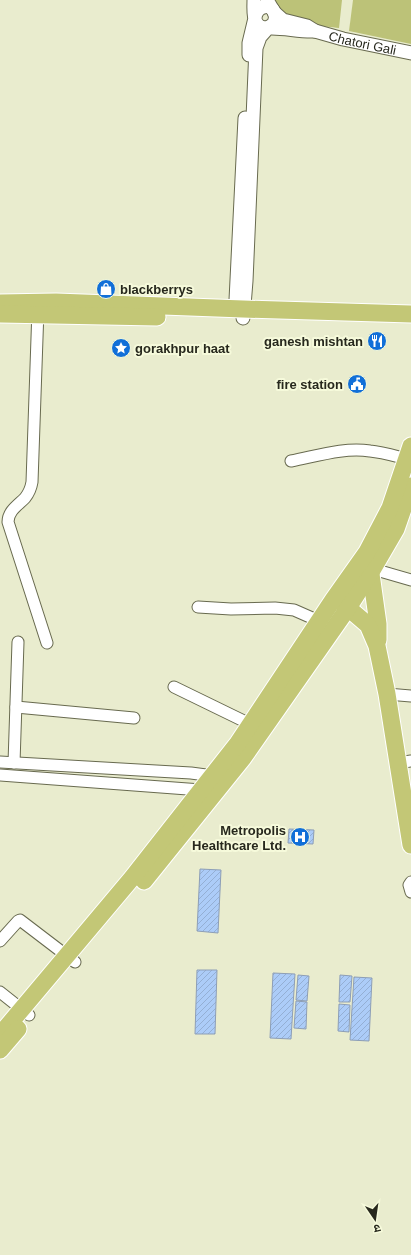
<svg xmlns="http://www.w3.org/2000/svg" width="411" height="1255" font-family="Arial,'Noto Sans Devanagari',sans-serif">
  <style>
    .park { fill: #bcc278 }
    .building { fill: url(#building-hatch); stroke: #8d9eb6 }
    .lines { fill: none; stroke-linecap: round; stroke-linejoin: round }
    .minor-casing { stroke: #686a4f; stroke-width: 13 }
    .tertiary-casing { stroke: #686a4f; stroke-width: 15 }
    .primary-casing { stroke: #fff; stroke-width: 19 }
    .minor { stroke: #fff; stroke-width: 11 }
    .tertiary { stroke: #fff; stroke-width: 13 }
    .primary { stroke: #c3c776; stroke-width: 17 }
    .labels { text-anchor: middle; stroke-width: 4; stroke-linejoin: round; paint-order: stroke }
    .street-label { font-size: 13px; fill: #27281d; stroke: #f6fadb }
    .poi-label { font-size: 13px; font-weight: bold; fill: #27281d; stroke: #f6fadb; text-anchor: end }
  </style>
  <defs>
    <pattern id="building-hatch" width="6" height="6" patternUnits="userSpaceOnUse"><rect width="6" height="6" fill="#acccf8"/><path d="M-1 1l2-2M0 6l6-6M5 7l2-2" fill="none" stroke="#94afd4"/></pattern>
  </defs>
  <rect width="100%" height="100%" fill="#e9ecce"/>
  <!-- park -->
  <g class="park">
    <path d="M274 0H342L339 28C325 26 300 26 287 17 281 13 277 6 274 0Z"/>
    <polygon points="353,0 411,0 411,44 349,31"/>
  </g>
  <!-- building -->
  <g class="building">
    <polygon points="289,829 314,830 313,844 288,843"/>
    <polygon points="200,869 221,870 218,933 197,931"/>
    <polygon points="197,970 217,970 215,1034 195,1034"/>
    <polygon points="273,973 295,974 291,1039 270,1038"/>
    <polygon points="298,975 309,976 307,1001 296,1000"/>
    <polygon points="340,975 352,976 350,1002 339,1002"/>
    <polygon points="354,977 372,978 369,1041 350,1040"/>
    <polygon points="296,1001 307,1002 306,1029 294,1028"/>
    <polygon points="339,1004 350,1005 349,1032 338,1031"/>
  </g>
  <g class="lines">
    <defs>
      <g id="minor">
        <path d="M38 309 32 482C31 488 29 493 25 498 18 505 8 511 8 522L47 643"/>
        <path d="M291 461C317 456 344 447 370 451 382 452 395 456 407 459"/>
        <polyline points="373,569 411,580"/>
        <polyline points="198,607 231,609 275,608 294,610 319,621"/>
        <polyline points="174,687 250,724"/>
        <polyline points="387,694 411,696"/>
        <polyline points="16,707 134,718"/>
        <polyline points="0,762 191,773 206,775 216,779"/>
        <polyline points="14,763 18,642"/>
        <polyline points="398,763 411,761"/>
        <polyline points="0,775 201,790 206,792"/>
        <polyline points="411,882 409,885 411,892"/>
        <polyline points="0,941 18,921 20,920 75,962"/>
        <polyline points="0,992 29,1015"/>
      </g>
      <g id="tertiary">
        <path id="s1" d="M315 31 343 39 411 53"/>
        <path d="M249 55V43L255 18C256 5 273 2 275 15 278 27 261 33 256 22 253 16 254 7 254 0"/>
        <polyline points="236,300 245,118"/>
        <path d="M243 318 246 281 256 48 260 37 268 28C284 27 299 32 315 31L307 26 283 20 274 12 267 0"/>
      </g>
      <g id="primary">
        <polyline points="0,303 56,302 243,309 411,314"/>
        <polyline points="0,314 157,317"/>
        <polyline points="370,567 378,624 378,640"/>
        <polyline points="340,601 368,625 377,646 387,694 411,845"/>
        <polyline points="144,881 243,758 348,608 371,572 396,529 411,486"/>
        <polyline points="0,1035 132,878 238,743 333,600 367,552 390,508 411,446"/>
        <polyline points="0,1050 18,1029"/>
      </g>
    </defs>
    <!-- minor casing -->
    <use href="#minor" class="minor-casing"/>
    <!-- tertiary casing -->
    <use href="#tertiary" class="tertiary-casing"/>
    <!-- primary casing -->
    <use href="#primary" class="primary-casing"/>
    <!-- minor -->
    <use href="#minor" class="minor"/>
    <!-- tertiary -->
    <use href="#tertiary" class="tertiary"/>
    <!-- primary -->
    <use href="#primary" class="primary"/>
  </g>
  <!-- icons -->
  <defs>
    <symbol id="shop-disc" viewBox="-11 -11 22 22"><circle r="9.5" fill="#116fd8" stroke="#f6fadb"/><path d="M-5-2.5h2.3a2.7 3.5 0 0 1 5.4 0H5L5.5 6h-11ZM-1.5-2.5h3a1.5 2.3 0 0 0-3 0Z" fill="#fff"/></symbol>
    <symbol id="restaurant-disc" viewBox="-11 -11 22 22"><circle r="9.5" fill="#116fd8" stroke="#f6fadb"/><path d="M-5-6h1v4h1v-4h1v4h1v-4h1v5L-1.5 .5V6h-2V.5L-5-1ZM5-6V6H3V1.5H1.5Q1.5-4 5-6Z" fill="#fff"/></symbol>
    <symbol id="sight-disc" viewBox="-11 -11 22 22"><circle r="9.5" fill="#116fd8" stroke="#f6fadb"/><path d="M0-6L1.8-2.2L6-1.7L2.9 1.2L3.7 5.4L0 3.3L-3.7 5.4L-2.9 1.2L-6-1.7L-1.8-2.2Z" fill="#fff"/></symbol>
    <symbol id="civic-disc" viewBox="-11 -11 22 22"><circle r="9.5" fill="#116fd8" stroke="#f6fadb"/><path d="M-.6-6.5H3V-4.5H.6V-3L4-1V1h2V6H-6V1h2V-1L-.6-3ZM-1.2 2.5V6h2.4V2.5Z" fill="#fff"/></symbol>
    <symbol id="hospital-disc" viewBox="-11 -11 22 22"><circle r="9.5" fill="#116fd8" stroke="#f6fadb"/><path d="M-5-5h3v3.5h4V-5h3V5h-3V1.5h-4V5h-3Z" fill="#fff"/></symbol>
  </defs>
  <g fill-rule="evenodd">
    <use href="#shop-disc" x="95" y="278" width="22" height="22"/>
    <use href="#restaurant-disc" x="366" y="330" width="22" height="22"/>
    <use href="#sight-disc" x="110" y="337" width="22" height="22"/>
    <use href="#civic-disc" x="346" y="373" width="22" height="22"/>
    <use href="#hospital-disc" x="289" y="826" width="22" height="22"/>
  </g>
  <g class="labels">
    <!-- street labels -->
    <g class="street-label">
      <text dy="5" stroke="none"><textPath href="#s1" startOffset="49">Chatori Gali</textPath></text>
    </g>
    <!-- poi labels -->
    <g class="poi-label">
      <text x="120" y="294" text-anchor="start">blackberrys</text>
      <text x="363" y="346">ganesh mishtan</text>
      <text x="135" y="353" text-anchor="start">gorakhpur haat</text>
      <text x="343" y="389">fire station</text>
      <text x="286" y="835">Metropolis<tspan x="286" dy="15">Healthcare Ltd.</tspan></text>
    </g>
  </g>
  <!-- north arrow -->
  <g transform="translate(375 1219) rotate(167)" stroke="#f6fadb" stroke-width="3" paint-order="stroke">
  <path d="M0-3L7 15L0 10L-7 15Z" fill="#27281d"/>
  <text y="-6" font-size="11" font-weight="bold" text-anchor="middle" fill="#27281d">उ</text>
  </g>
</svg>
